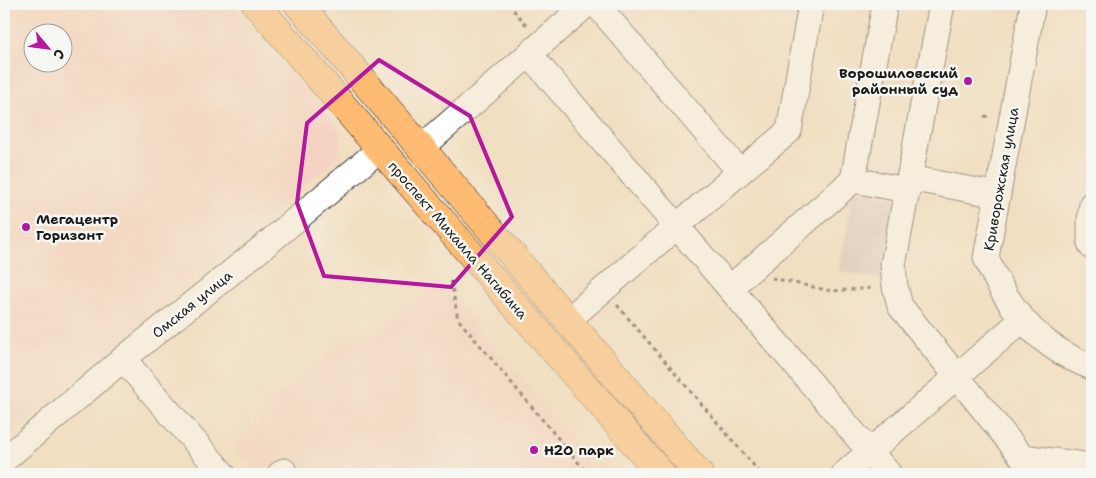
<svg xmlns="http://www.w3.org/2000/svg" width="1096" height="478" font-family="'Shantell Sans',sans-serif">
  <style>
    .built { fill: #f6d2c4; fill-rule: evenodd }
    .industrial { fill: #d1bfbe }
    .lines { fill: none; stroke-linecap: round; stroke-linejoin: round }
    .minor-casing { stroke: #3c3935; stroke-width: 27 }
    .major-casing { stroke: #3c3935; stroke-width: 29 }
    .path { stroke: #3c3935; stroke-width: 3; stroke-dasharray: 4 4; stroke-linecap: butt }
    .minor { stroke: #fff; stroke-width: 25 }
    .major { stroke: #ffbb71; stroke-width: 28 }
    .marked { fill: none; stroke: #b5179e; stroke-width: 4; stroke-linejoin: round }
    .poi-dot { fill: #b5179e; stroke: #f6f6f2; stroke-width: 2 }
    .labels { text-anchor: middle; stroke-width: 5; stroke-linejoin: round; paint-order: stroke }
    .poi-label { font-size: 14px; font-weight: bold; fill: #1c1c1c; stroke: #f6f6f2; text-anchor: start }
    .street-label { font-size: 14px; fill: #1c1c1c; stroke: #f6f6f2 }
  </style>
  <rect width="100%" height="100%" fill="#f6f6f2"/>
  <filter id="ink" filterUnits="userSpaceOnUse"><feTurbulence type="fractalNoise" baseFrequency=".02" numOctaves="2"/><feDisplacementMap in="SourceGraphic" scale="10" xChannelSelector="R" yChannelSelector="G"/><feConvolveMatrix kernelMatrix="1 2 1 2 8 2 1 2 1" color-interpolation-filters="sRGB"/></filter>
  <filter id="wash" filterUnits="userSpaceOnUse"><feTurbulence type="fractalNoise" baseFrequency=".0096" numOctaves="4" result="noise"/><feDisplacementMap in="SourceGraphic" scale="20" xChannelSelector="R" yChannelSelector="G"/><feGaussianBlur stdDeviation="1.12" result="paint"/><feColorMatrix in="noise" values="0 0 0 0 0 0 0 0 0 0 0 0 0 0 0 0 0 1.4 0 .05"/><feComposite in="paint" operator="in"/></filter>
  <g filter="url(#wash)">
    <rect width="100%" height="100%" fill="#f1dfc1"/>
    <!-- built -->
    <g class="built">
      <path d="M4 4H230L335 123 342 139 338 154 328 166 4 440ZM32 32H62V62H32Z"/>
      <polygon points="439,281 603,474 255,474 231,445 270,411 266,406 356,329 365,340"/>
    </g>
    <!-- industrial -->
    <polygon class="industrial" points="854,190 896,198 881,279 839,271"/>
  </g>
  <g filter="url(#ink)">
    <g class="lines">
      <defs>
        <g id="minor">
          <polyline points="942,4 893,265 895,286 900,306 1022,457 1039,474"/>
          <path d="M1033 4 986 258C1009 310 1038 347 1092 367"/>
          <polyline points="529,54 889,474"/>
          <polyline points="421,148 587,4"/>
          <polyline points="740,172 789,131 811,4"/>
          <polyline points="909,178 998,195"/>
          <polyline points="853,180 885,4"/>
          <polyline points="1092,204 1090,219 1090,243 1092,247"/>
          <polyline points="730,288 853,180 907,190"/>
          <polyline points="568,320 740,172 596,4"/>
          <polyline points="123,359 223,474"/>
          <polyline points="1022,457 1092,466"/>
          <polyline points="4,460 123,359 268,243 380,149"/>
          <polyline points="280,474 284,471"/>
          <polyline points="844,474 1022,320"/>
        </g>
        <g id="major">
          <polyline points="256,4 380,149 661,474"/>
          <polyline points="298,4 699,474"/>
        </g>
      </defs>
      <!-- minor casing -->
      <use href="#minor" class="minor-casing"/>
      <!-- major casing -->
      <use href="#major" class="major-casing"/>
      <!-- path -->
      <g class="path">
        <polyline points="508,4 529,28"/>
        <polyline points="984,116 991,117"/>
        <polyline points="772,278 831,291 874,288"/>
        <polyline points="451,281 458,319 588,474"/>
        <polyline points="617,305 761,474"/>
      </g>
      <!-- minor -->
      <use href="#minor" class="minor"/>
      <!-- major -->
      <use href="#major" class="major"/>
    </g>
  </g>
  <!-- marked area -->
  <path d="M0 0H1096V478H0ZM379 60 470 116 512 217 451 287 324 276 297 203 307 123Z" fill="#f1dfc1" fill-opacity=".55" fill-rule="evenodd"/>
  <path class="marked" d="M379 60 470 116 512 217 451 287 324 276 297 203 307 123Z"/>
  <!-- markers -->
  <g class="poi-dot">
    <circle cx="968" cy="81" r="5"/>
    <circle cx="26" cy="227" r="5"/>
    <circle cx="534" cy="450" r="5"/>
  </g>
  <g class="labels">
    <!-- poi labels -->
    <g class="poi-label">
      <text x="958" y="78" text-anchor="end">Ворошиловский<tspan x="958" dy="16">районный суд</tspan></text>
      <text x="36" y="224">Мегацентр<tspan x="36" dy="16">Горизонт</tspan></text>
      <text x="544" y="455">H2O парк</text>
    </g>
    <!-- street labels -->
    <g class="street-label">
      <text transform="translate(1001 179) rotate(-80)" y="5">Криворожская улица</text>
      <text transform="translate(458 240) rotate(49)" y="5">проспект Михаила Нагибина</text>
      <text transform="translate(192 304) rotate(-39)" y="5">Омская улица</text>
    </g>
  </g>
  <!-- margin -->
  <rect width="1096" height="478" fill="none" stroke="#f6f6f2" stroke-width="20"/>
  <!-- north arrow -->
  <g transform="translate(48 48) rotate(119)"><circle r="24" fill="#f6f6f2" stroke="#9f9f9c"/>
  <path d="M0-4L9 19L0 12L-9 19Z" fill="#b5179e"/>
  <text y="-8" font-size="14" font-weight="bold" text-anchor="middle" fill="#1c1c1c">С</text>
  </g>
</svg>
